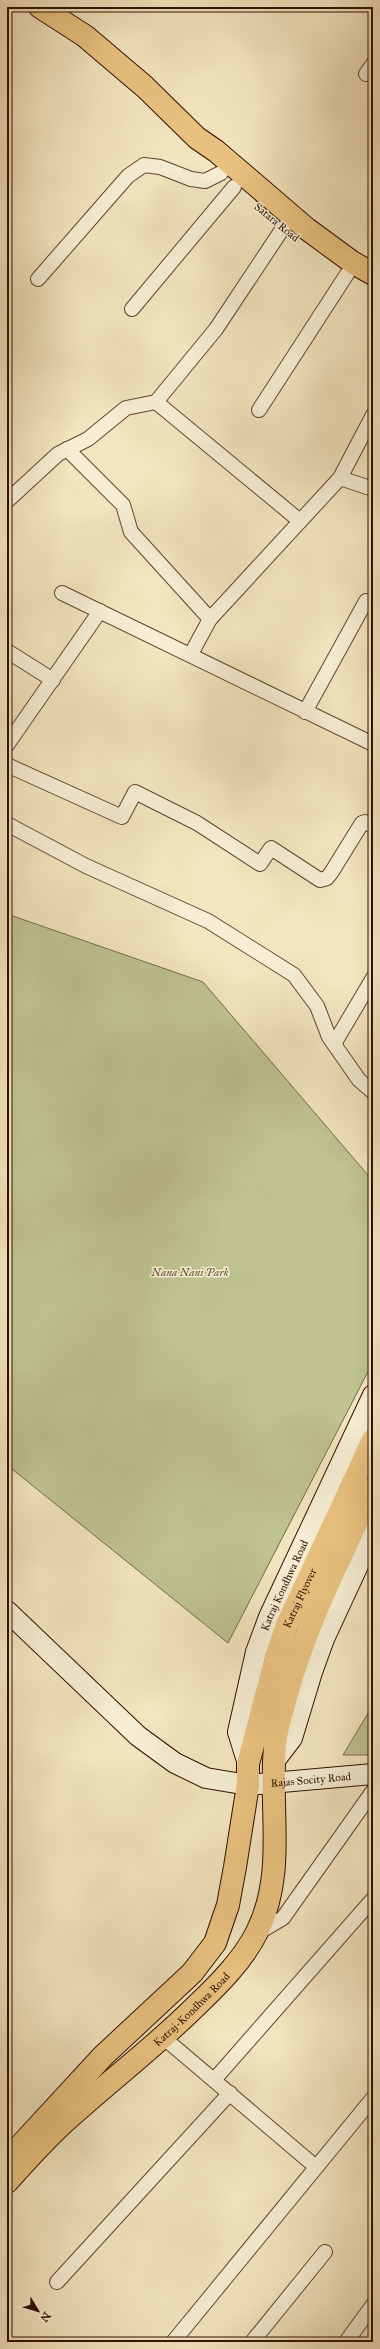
<svg xmlns="http://www.w3.org/2000/svg" width="380" height="2349" font-family="'IM FELL Great Primer',serif">
  <style>
    .green { fill: #bec390; stroke: #766948 }
    .lines { fill: none; stroke-linecap: round; stroke-linejoin: round }
    .street-casing { stroke: #604430; stroke-width: 16 }
    .secondary-casing { stroke: #2f0f01; stroke-width: 22 }
    .highway-casing { stroke: #2f0f01; stroke-width: 24 }
    .street { stroke: #f7eed5; stroke-width: 14 }
    .secondary { stroke: #f7eed5; stroke-width: 20 }
    .highway { stroke: #eac280; stroke-width: 22 }
    .labels { text-anchor: middle; stroke-width: 3; stroke-linejoin: round; paint-order: stroke }
    .street-label { font-size: 11px; fill: #2f0f01; stroke: #f7eed5 }
    .park-label { font-size: 11px; font-style: italic; fill: #614e33; stroke: #f7eed5 }
  </style>
  <rect width="100%" height="100%" fill="#f3e5bf"/>
  <filter id="stains"><feTurbulence type="fractalNoise" baseFrequency=".005" numOctaves="4"/><feColorMatrix values="0 0 0 0 .2 0 0 0 0 .09 0 0 0 0 .02 0 0 0 .5 -.17"/></filter>
  <radialGradient id="worn" r=".72"><stop offset=".6" stop-color="#630" stop-opacity="0"/><stop offset="1" stop-color="#630" stop-opacity=".3"/></radialGradient>
  <!-- green -->
  <g class="green">
    <polygon points="7,914 203,982 373,1181 373,1362 228,1643 7,1465"/>
    <polygon points="373,1705 373,1755 343,1755"/>
  </g>
  <g class="lines">
    <defs>
      <g id="street">
        <polyline points="366,74 373,64"/>
        <polyline points="38,279 128,176 144,165 160,167 191,179 205,181 221,173"/>
        <polyline points="132,309 234,187"/>
        <polyline points="156,402 300,521"/>
        <polyline points="259,410 347,274"/>
        <polyline points="67,449 123,505 131,532 210,619"/>
        <polyline points="340,478 373,489"/>
        <polyline points="7,501 58,454 88,439 126,408 156,402 216,329 283,228"/>
        <polyline points="62,593 373,744"/>
        <polyline points="7,651 53,680"/>
        <polyline points="191,654 210,619 340,478 373,415"/>
        <polyline points="305,712 366,601"/>
        <polyline points="7,745 100,611"/>
        <polyline points="7,765 122,817 135,792 197,823 260,864 271,848 320,880 327,878 331,873 362,823 365,822 373,826"/>
        <polyline points="7,824 86,866 208,921 294,975 317,1006 329,1037 359,1080 373,1092"/>
        <polyline points="334,1044 373,978"/>
        <polyline points="256,1934 283,1918 373,1791"/>
        <polyline points="164,2038 316,2167"/>
        <polyline points="214,2080 373,1899"/>
        <polyline points="57,2282 230,2093"/>
        <polyline points="173,2342 373,2098"/>
        <polyline points="252,2342 325,2252"/>
        <polyline points="346,2342 373,2305"/>
      </g>
      <g id="secondary">
        <path id="s1" d="M7 1611 138 1736 175 1763 206 1778 248 1785 373 1774"/>
        <polyline points="273,1763 292,1738 312,1672 324,1639 373,1533"/>
        <path id="s2" d="M248 1764 238 1732 256 1652 269 1617 373 1395"/>
      </g>
      <g id="highway">
        <polyline points="40,7 85,36 145,87 197,138 216,151 307,229 352,262 373,274"/>
        <path id="s3" d="M7 2160 103 2056 192 1973 215 1943 228 1905 235 1867 248 1785V1764L276 1658 287 1625 373 1440"/>
        <path id="s4" d="M7 2182C27 2160 47 2137 70 2117 112 2079 157 2045 197 2005 219 1984 243 1960 257 1932 288 1870 267 1802 276 1737 278 1724 283 1710 286 1697 306 1624 341 1556 373 1488"/>
      </g>
    </defs>
    <!-- street casing -->
    <use href="#street" class="street-casing"/>
    <!-- secondary casing -->
    <use href="#secondary" class="secondary-casing"/>
    <!-- highway casing -->
    <use href="#highway" class="highway-casing"/>
    <!-- street -->
    <use href="#street" class="street"/>
    <!-- secondary -->
    <use href="#secondary" class="secondary"/>
    <!-- highway -->
    <use href="#highway" class="highway"/>
  </g>
  <g class="labels">
    <!-- street labels -->
    <g class="street-label">
      <text transform="translate(277 222) rotate(39)" y="4">Satara Road</text>
      <text dy="4" stroke="none"><textPath href="#s2" startOffset="188">Katraj Kondhwa Road</textPath></text>
      <text dy="4" stroke="none"><textPath href="#s3" startOffset="658">Katraj Flyover</textPath></text>
      <text dy="4" stroke="none"><textPath href="#s1" startOffset="367">Rajas Socity Road</textPath></text>
      <text dy="4" stroke="none"><textPath href="#s4" startOffset="253">Katraj-Kondhwa Road</textPath></text>
    </g>
    <!-- park labels -->
    <g class="park-label">
      <text x="190" y="1276">Nana Nani Park</text>
    </g>
  </g>
  <!-- margin -->
  <rect width="380" height="2349" fill="none" stroke="#f3e5bf" stroke-width="24"/>
  <rect x="8" y="8" width="364" height="2333" fill="none" stroke="#2f0f01" stroke-width="2"/>
  <rect x="12" y="12" width="356" height="2325" fill="none" stroke="#2f0f01"/>
  <!-- north arrow -->
  <g transform="translate(38 2311) rotate(128)" stroke="#f7eed5" stroke-width="3" paint-order="stroke">
  <path d="M0-3L7 15L0 10L-7 15Z" fill="#2f0f01"/>
  <text y="-6" font-size="11" font-weight="bold" text-anchor="middle" fill="#2f0f01">N</text>
  </g>
  <rect width="100%" height="100%" filter="url(#stains)"/>
  <rect width="100%" height="100%" fill="url(#worn)"/>
</svg>
